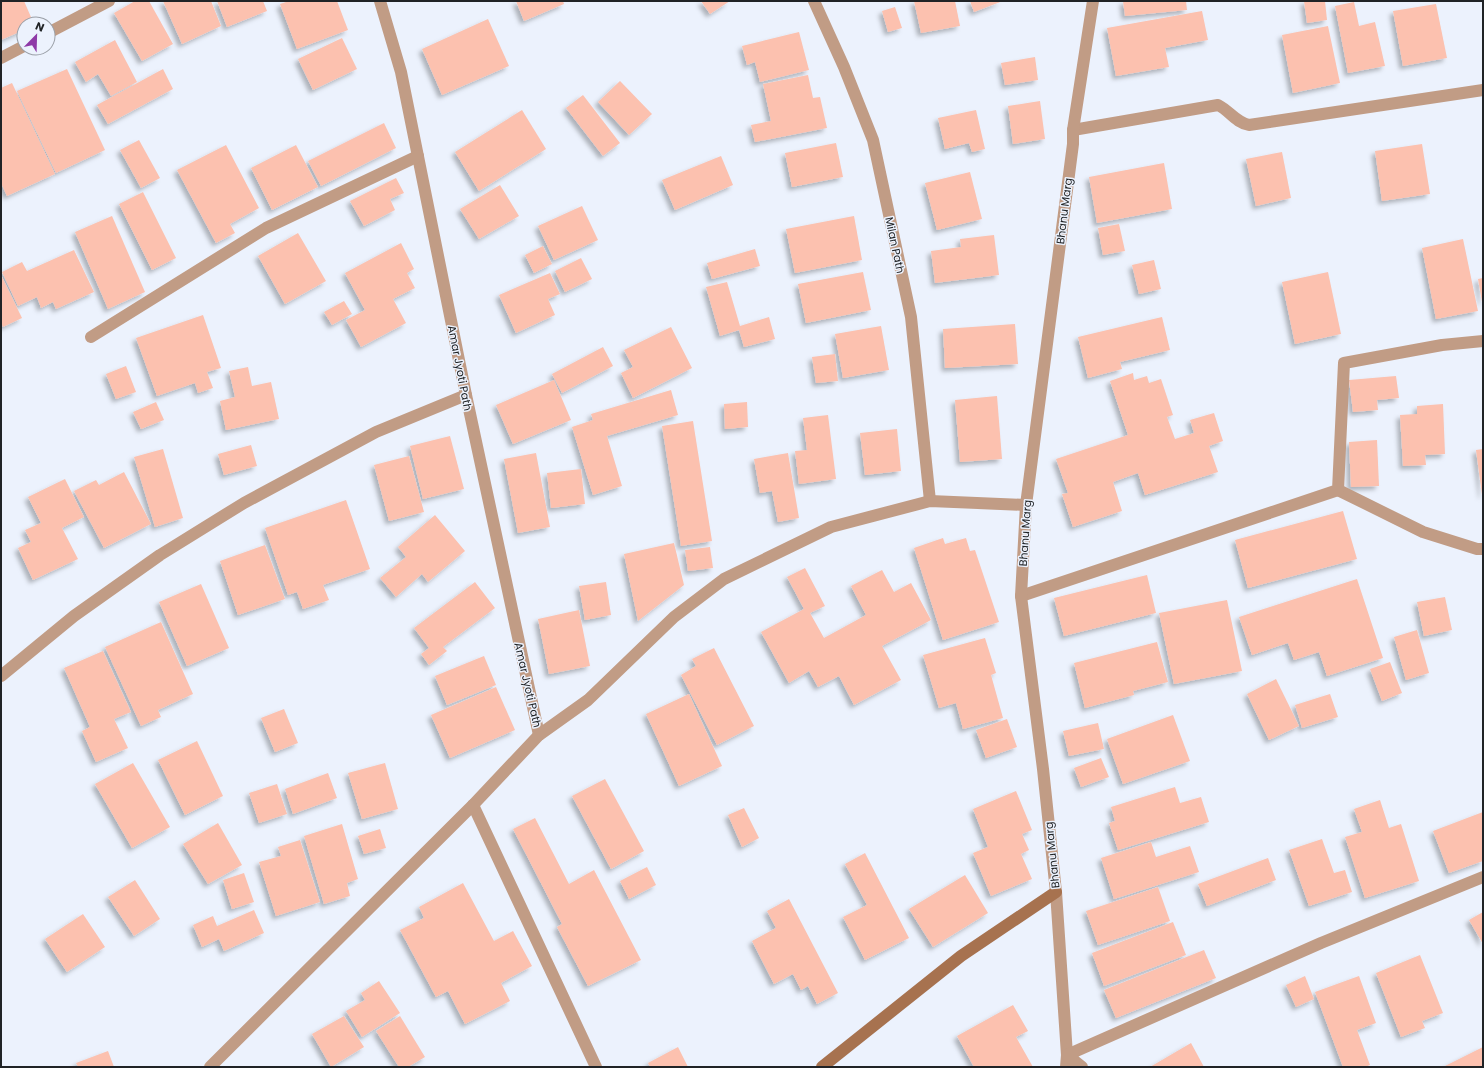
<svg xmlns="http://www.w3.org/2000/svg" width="1484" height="1068" font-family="Poppins,sans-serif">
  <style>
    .building { fill: #fcc1af; filter: url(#shadow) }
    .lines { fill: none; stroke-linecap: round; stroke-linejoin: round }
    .street { stroke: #c19c85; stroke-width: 12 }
    .secondary { stroke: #a7724f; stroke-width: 12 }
    .labels { text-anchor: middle; stroke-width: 3; stroke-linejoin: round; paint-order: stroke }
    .street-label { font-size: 11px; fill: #202326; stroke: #ecf2fd }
  </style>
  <defs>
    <filter id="shadow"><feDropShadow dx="-3.5" dy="3.5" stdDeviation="2" flood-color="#0004"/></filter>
  </defs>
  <rect width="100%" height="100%" fill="#ecf2fd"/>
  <!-- building -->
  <g class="building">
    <polygon points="1,1 24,1 34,24 24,24 24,30 1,40"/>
    <polygon points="135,1 149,1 173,44 142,61 114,13"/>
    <polygon points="163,1 211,1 221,26 182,44"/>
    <polygon points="217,1 263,1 267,11 227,27"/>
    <polygon points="289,1 337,1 348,30 297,49 280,4"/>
    <polygon points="516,1 563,1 564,4 524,21"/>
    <polygon points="701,1 730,1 710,14"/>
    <polygon points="914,1 955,1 960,26 921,33"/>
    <polygon points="970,1 1003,1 974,12"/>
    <polygon points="1123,1 1186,1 1187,10 1125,16"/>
    <polygon points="1304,1 1325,1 1327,20 1307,23"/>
    <polygon points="1354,2 1359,26 1375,22 1385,66 1348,73 1335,6"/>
    <polygon points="1436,4 1447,58 1403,66 1393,11"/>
    <polygon points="895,7 902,28 888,32 882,11"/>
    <polygon points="1202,11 1208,40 1165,48 1169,67 1116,76 1107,28"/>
    <polygon points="488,19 509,66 442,95 422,49"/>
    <polygon points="1328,26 1340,83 1293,93 1282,35"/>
    <polygon points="799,32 809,70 760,82 755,62 747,65 742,46"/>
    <polygon points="342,38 357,69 313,90 298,59"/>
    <polygon points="115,40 137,82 111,96 98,74 86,82 75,62"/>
    <polygon points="1035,57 1038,80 1005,85 1001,63"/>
    <polygon points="67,69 105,150 56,173 17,91"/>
    <polygon points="163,69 173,89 108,124 97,105"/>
    <polygon points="808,75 813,98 820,97 827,128 755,142 751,125 771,121 763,84"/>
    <polygon points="620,81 652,114 629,135 598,102"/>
    <polygon points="12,83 55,174 7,196 1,183 1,88"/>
    <polygon points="583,95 620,143 603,156 566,108"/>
    <polygon points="1040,101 1045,139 1013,144 1008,106"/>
    <polygon points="522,110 546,149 479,191 455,152"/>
    <polygon points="976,110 985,149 972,152 969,143 945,149 938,118"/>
    <polygon points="384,123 396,148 321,186 308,161"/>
    <polygon points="139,140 160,178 141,188 120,150"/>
    <polygon points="836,143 843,177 792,187 785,153"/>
    <polygon points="1422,144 1430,194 1382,201 1375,151"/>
    <polygon points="226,145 259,208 230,224 235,233 216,243 177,170"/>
    <polygon points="296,145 318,187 272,210 251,168"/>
    <polygon points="1282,152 1291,198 1256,206 1246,159"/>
    <polygon points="721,156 733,185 675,210 662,180"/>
    <polygon points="1164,163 1172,209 1097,223 1089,177"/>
    <polygon points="970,172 982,219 937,230 925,183"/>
    <polygon points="396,178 404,193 390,199 395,210 364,226 350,201"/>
    <polygon points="500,185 519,216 479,239 460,209"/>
    <polygon points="143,192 176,258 152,270 119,204"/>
    <polygon points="582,206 598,240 554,260 538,226"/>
    <polygon points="112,216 145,292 108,309 75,232"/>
    <polygon points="854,216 862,260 795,273 786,229"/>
    <polygon points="1119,224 1125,251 1103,255 1098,228"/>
    <polygon points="298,233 326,281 285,304 258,256"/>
    <polygon points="994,235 999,275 935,283 931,251 961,247 960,239"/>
    <polygon points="1463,239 1478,311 1436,319 1422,248"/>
    <polygon points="401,243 414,269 407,273 415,288 393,299 406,323 361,347 346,320 365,310 345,273"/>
    <polygon points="543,246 552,264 534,273 525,255"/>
    <polygon points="755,249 760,266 712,279 707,263"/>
    <polygon points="74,250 94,292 56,309 53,302 41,308 37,297 18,306 2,272 22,262 27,271"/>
    <polygon points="581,258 592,279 565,292 555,271"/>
    <polygon points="1154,260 1161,289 1139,294 1132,265"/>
    <polygon points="863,272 871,310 806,323 798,284"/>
    <polygon points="1328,272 1341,334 1295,344 1282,282"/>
    <polygon points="550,273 560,294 548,299 555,315 516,333 499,295"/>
    <polygon points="2,277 22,318 3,327 1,323"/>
    <polygon points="1483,278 1483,302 1482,302 1478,279"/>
    <polygon points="727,282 740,326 769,317 775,339 744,347 739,330 720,336 706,287"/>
    <polygon points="344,301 352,314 332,325 324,312"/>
    <polygon points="203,315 221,368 207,372 213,388 198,393 195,383 157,396 136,338"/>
    <polygon points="1162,317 1170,350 1120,362 1122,369 1088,378 1078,337"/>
    <polygon points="1015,324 1018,364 945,368 943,329"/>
    <polygon points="881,326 889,370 843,378 835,334"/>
    <polygon points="671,327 692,368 633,398 621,373 633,367 624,350"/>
    <polygon points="603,347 613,366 562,393 552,374"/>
    <polygon points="835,354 838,381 816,383 812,357"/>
    <polygon points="126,366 136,392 116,399 106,374"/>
    <polygon points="248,367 252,386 271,382 279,419 226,430 220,401 235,397 229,371"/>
    <polygon points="1133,373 1134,380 1147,376 1149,383 1161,379 1173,415 1167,417 1175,439 1194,433 1190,420 1214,413 1223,441 1209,446 1218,472 1145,495 1138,473 1113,482 1122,511 1073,527 1062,494 1068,493 1056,459 1128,435 1110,381"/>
    <polygon points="1396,376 1399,398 1377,400 1378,410 1353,412 1349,380"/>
    <polygon points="554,380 571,420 513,444 496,405"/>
    <polygon points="671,390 678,415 607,436 622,486 593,495 572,427 593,420 591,414"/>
    <polygon points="997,396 1002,459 960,462 955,400"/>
    <polygon points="156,402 164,420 141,429 133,412"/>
    <polygon points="747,402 748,427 725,429 724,404"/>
    <polygon points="1443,404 1445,454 1425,455 1426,465 1403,466 1400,415 1417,414 1417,406"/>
    <polygon points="828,415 836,479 799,484 795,451 807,450 803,418"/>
    <polygon points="693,421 712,541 681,546 662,426"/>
    <polygon points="897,429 901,471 865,475 860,433"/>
    <polygon points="450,436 464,489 423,499 410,446"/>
    <polygon points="1377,440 1379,486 1351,487 1349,442"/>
    <polygon points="251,445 257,466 224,475 218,454"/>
    <polygon points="163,449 183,518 155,527 134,457"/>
    <polygon points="1483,449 1483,495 1482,495 1476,450"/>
    <polygon points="536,453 550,527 518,533 504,459"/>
    <polygon points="788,453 799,518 778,522 772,491 760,493 754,459"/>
    <polygon points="409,456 424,512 389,521 374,465"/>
    <polygon points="581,469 585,504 551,508 547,473"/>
    <polygon points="124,472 151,524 104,548 74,491 96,480 99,485"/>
    <polygon points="65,479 84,517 62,528 78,559 33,580 18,548 31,542 25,530 41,523 28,497"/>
    <polygon points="346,500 370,569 323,585 329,600 303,609 297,592 288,595 265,528"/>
    <polygon points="1343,511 1357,559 1248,588 1235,540"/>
    <polygon points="435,515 465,551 428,582 422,574 396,597 380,578 406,557 398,547"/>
    <polygon points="943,538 945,544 966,538 970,551 975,550 999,622 943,640 914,548"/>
    <polygon points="674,543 684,585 638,621 624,554"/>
    <polygon points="265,545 285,599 238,615 220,561"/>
    <polygon points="710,547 713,568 688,571 685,550"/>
    <polygon points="805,568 825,606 810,613 824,638 866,615 851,586 882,570 894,592 911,583 931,620 882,646 901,680 854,705 839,676 818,687 809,671 789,683 761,632 804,609 787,577"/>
    <polygon points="1147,575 1156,613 1064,636 1054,598"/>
    <polygon points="1357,579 1383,658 1327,676 1319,652 1294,660 1288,643 1252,655 1239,617"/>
    <polygon points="475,582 495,608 443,647 447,651 429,665 421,654 429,648 414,628"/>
    <polygon points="606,582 611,615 585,620 579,586"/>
    <polygon points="201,584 229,648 187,666 159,602"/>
    <polygon points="1445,597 1452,630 1424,636 1417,602"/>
    <polygon points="1227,600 1242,671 1174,684 1159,613"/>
    <polygon points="579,610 590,666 549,674 538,619"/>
    <polygon points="161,622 193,694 158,710 161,717 141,726 105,647"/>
    <polygon points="1417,630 1429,673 1406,680 1394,637"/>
    <polygon points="985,638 996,673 991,675 1003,718 963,729 956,703 939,708 923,655"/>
    <polygon points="1157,642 1168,682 1133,691 1134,695 1085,708 1074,663"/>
    <polygon points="714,648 754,726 717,745 681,675 696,666 692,659"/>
    <polygon points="103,651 131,712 114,719 128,748 96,762 82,731 90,727 64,668"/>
    <polygon points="484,656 496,685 447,705 435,676"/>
    <polygon points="1390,662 1402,693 1382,701 1370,669"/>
    <polygon points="1276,679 1299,726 1269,740 1247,694"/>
    <polygon points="496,687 515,730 450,758 431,715"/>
    <polygon points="689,694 722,766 679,786 646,714"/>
    <polygon points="1330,694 1338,717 1302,728 1295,705"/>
    <polygon points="284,709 298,743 275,752 261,718"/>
    <polygon points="1173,715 1190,761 1123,784 1107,739"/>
    <polygon points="1007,719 1017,747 986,758 976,730"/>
    <polygon points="1098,723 1104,749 1069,756 1063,731"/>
    <polygon points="197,741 223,796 185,815 158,760"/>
    <polygon points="1101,758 1109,777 1081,787 1074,768"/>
    <polygon points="133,763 170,827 132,848 95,784"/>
    <polygon points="385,763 398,809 362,819 348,773"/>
    <polygon points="328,773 337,798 293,814 285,789"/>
    <polygon points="605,779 644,851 611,869 572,796"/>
    <polygon points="277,784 287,814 259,823 249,793"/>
    <polygon points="1175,787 1180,803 1201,797 1209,822 1118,850 1109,823 1115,821 1111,807"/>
    <polygon points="1016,791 1032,830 1022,834 1029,850 1021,854 1032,879 991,896 973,853 988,847 973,809"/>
    <polygon points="1380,800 1389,828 1401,824 1419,881 1365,898 1345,837 1362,832 1354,809"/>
    <polygon points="744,808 759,838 742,847 728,815"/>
    <polygon points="1483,812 1483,861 1449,873 1433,831"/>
    <polygon points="535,818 569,884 594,870 641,960 588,986 557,927 562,924 513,829"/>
    <polygon points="218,823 242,865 208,884 183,844"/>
    <polygon points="342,824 358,879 347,883 350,896 324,904 304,836"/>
    <polygon points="380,829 386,848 364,854 358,836"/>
    <polygon points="1322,839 1334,873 1345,870 1352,892 1309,906 1289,850"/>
    <polygon points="300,840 320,902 276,916 259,862 281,856 278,847"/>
    <polygon points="1151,842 1156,857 1190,846 1199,872 1114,899 1101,858"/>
    <polygon points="865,853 909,938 865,960 843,917 867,905 845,864"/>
    <polygon points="1268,858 1276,880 1207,906 1198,884"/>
    <polygon points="647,867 656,885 629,899 620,881"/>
    <polygon points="244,873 254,902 232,909 223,880"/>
    <polygon points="965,875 988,913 933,947 909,909"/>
    <polygon points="135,880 160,919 134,936 108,897"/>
    <polygon points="463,883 494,941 513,931 532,966 501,983 510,1001 465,1024 448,991 436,997 400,930 424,918 419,907"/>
    <polygon points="1158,887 1170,921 1098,945 1086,911"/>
    <polygon points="789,899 838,993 817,1004 808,986 801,990 793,974 774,984 752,941 776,928 767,911"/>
    <polygon points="254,910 264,933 224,951 219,939 202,947 193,925 213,916 217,926"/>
    <polygon points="1483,912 1483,944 1469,920"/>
    <polygon points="83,914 105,947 67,972 45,939"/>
    <polygon points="1173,922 1186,955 1104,986 1092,953"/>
    <polygon points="1204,950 1216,978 1116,1018 1104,990"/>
    <polygon points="1420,955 1443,1013 1422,1021 1425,1028 1401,1037 1376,973"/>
    <polygon points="1305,976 1314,999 1296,1007 1286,985"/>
    <polygon points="1359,976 1376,1023 1357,1030 1370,1065 1365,1067 1343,1067 1315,992"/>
    <polygon points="379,981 400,1013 362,1037 346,1011 365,1000 361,993"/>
    <polygon points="1013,1005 1028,1031 1016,1037 1033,1067 974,1067 957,1036"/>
    <polygon points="344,1016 364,1047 331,1067 312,1034"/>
    <polygon points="400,1016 425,1057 408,1067 399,1067 376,1031"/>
    <polygon points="1191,1043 1204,1067 1150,1067"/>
    <polygon points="678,1047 688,1067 650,1067 648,1063"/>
    <polygon points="1483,1047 1483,1067 1443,1067"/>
    <polygon points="108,1051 114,1067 78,1067 76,1063"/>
  </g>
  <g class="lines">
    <!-- street -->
    <g class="street">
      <polyline points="380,1 401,72 466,395 539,735"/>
      <polyline points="814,1 844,67 873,140 911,317 930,501"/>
      <polyline points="48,33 109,1"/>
      <polyline points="1,58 24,46"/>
      <path d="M1073 130 1218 105C1230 111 1235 122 1249 125L1483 90"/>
      <polyline points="91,337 266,228 418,156"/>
      <polyline points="1338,490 1423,532 1477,549 1483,549"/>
      <polyline points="1021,596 1338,490 1344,363 1442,345 1483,341"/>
      <polyline points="1,676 74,616 160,555 244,503 376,432 466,395"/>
      <polyline points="473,805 596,1067"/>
      <polyline points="210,1067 473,805 539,735 588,700 674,617 724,579 831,527 930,501 1026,505"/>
      <polyline points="1066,1067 1067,1055 1056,892 1043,769 1021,596 1026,505 1073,144 1073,130 1093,1"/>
      <polyline points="1082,1067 1067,1055 1321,943 1483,877"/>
    </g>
    <!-- secondary -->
    <polyline class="secondary" points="822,1067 961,956 1056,892"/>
  </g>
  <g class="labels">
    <!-- street labels -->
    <g class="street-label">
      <text transform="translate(1064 211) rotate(-83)" y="4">Bhanu Marg</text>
      <text transform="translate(895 245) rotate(78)" y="4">Milan Path</text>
      <text transform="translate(460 368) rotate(79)" y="4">Amar Jyoti Path</text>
      <text transform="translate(1025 533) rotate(-86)" y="4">Bhanu Marg</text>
      <text transform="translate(528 685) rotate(77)" y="4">Amar Jyoti Path</text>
      <text transform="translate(1052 855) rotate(-96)" y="4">Bhanu Marg</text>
    </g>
  </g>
  <!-- border -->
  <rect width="1484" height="1068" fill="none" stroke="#202326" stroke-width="4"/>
  <!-- north arrow -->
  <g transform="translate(36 36) rotate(23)"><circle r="19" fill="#ecf2fd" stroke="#9a9fa7"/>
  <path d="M0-3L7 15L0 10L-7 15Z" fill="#8e39a7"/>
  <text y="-6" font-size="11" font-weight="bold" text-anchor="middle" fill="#202326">N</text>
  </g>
</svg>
